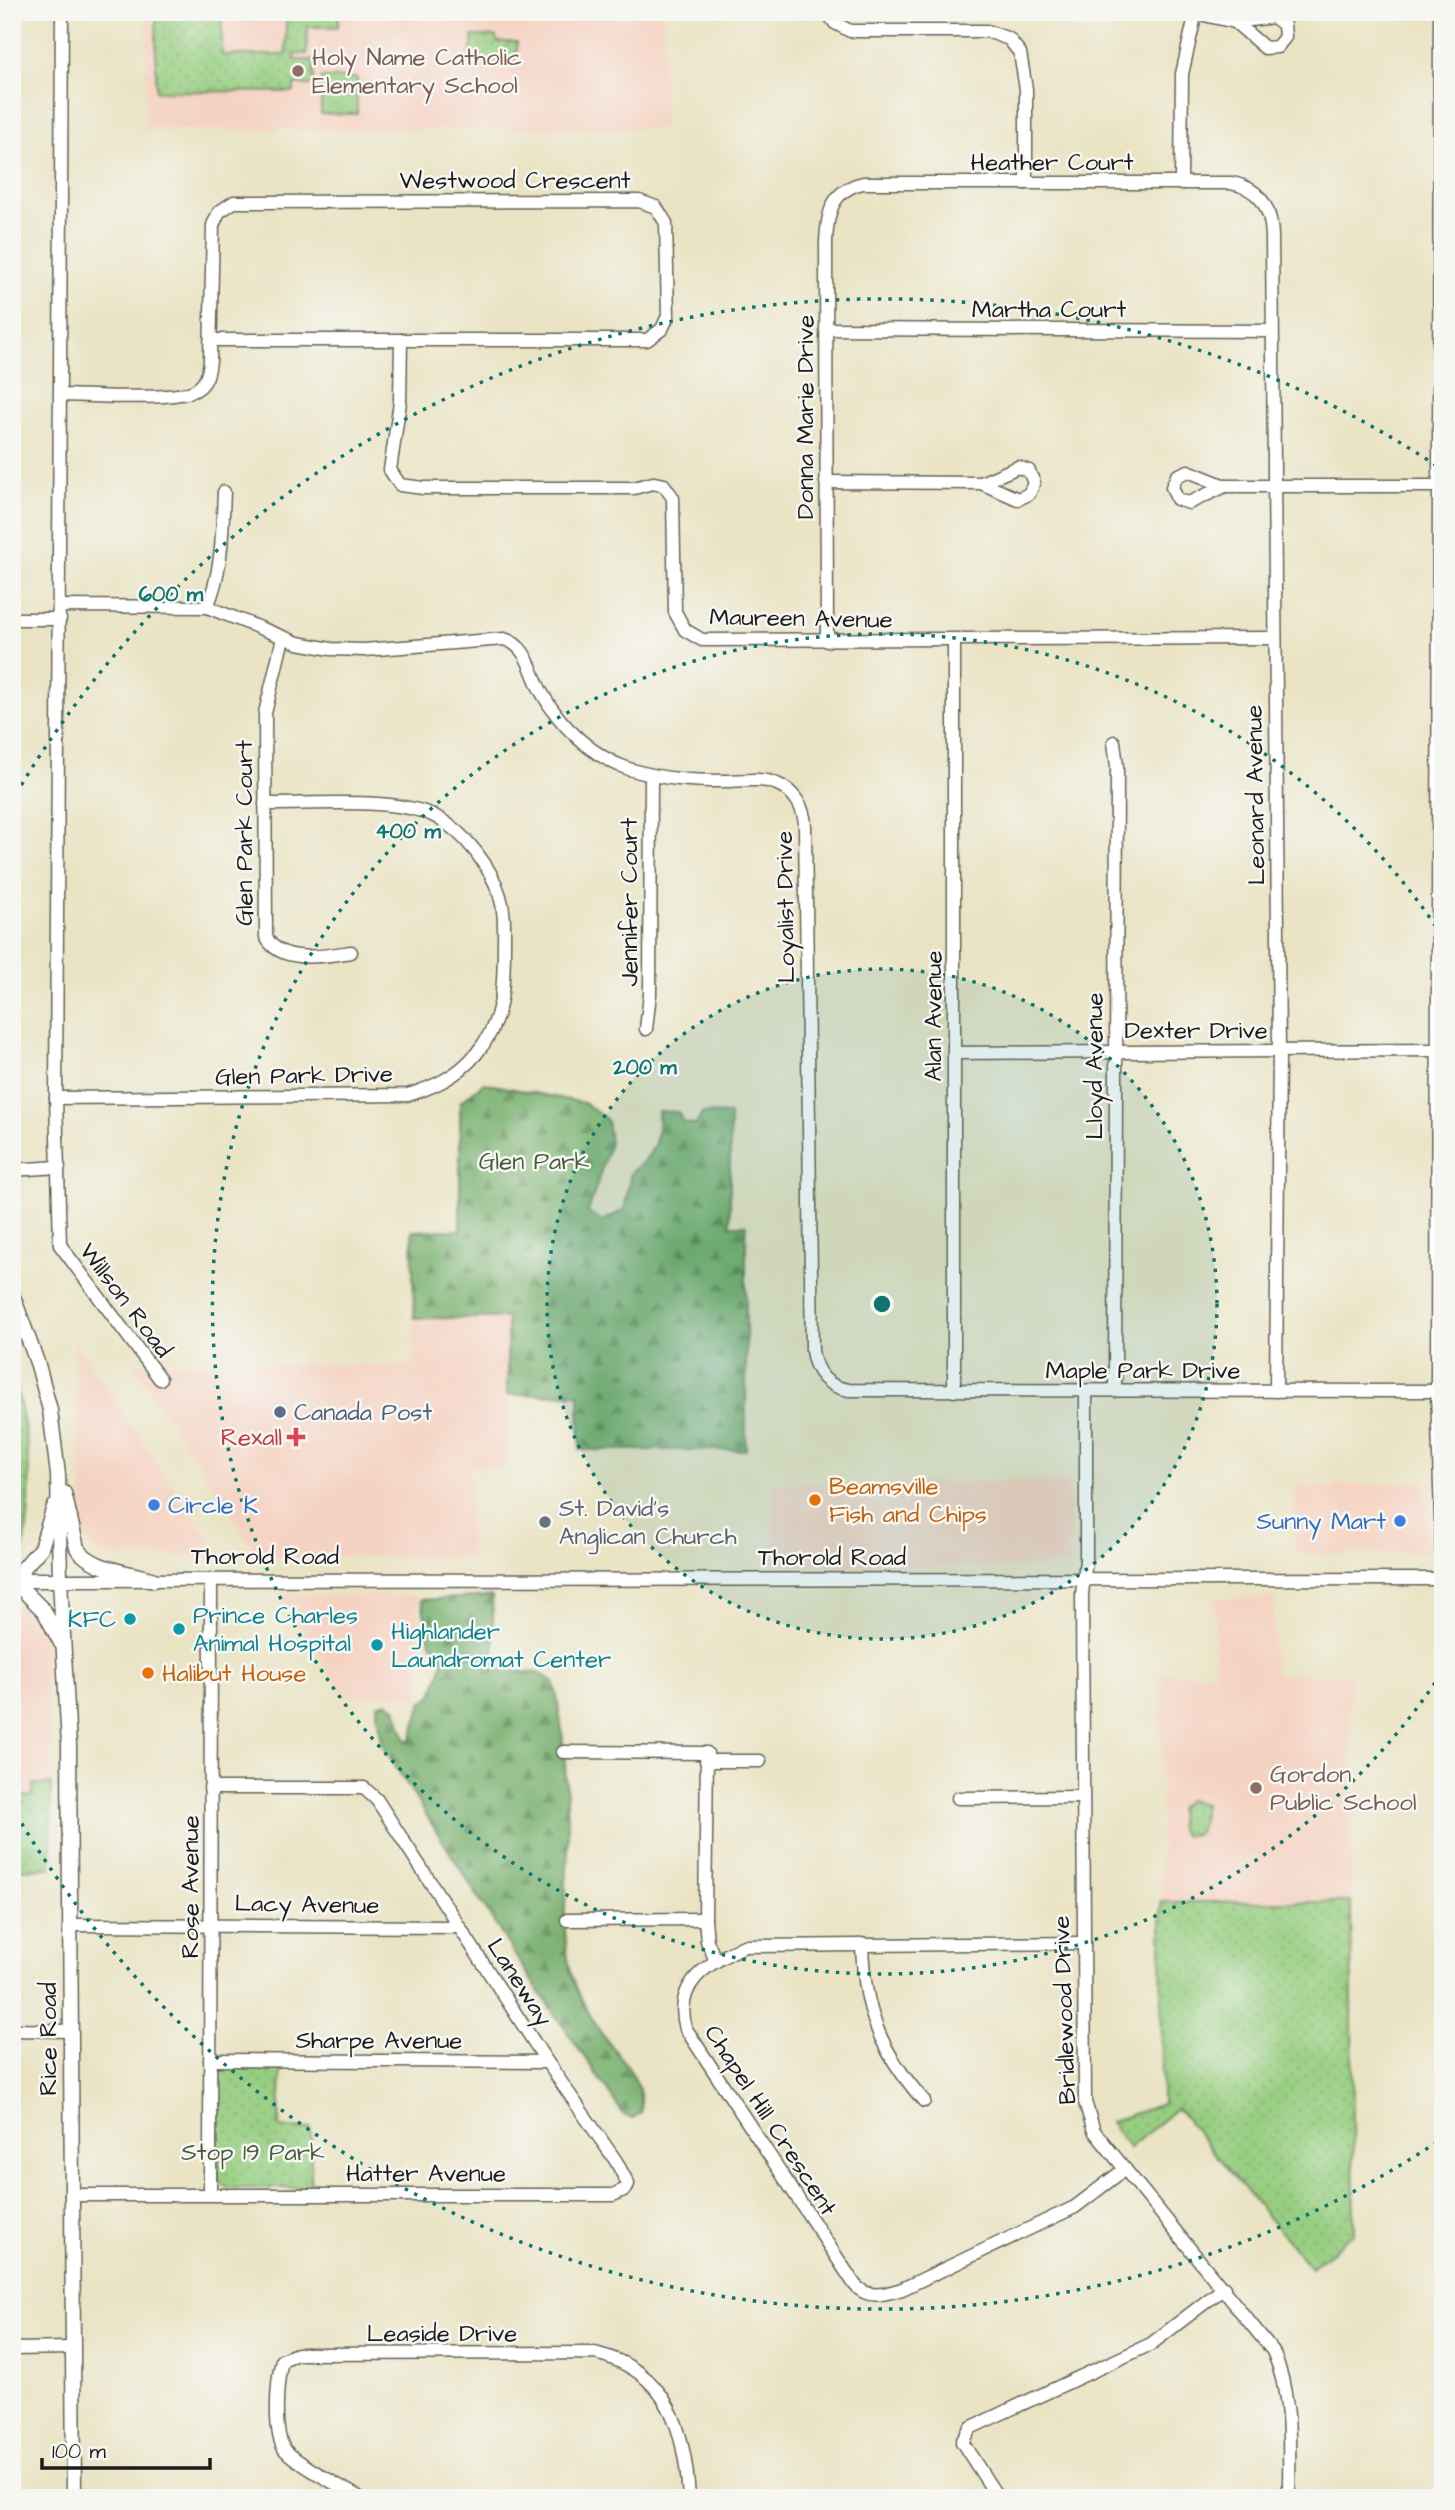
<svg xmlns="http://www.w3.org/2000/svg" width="1455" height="2510" font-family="'Architects Daughter',sans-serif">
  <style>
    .built { fill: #f5d3c2 }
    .grass { fill: url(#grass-dots); stroke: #5a754e; stroke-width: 2 }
    .forest { fill: url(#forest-firs); stroke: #4a6646; stroke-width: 2 }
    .garden { fill: #97ce81; stroke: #5a754e; stroke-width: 2 }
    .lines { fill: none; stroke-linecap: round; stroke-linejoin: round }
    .minor-casing { stroke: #646257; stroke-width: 15 }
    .major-casing { stroke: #646257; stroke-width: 17 }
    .minor { stroke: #fff; stroke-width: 12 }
    .major { stroke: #fff; stroke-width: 14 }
    .ring { fill: none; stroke: #0f766e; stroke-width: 3.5; stroke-dasharray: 3.5 7 }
    .education-dot { fill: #8d6e63; stroke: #f6f6f2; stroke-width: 2.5 }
    .service-dot { fill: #5c6f8a; stroke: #f6f6f2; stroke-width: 2.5 }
    .health-dot { fill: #e0444e; stroke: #f6f6f2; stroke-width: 2.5 }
    .food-dot { fill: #e8710a; stroke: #f6f6f2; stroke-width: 2.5 }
    .shop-dot { fill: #3f7fe0; stroke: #f6f6f2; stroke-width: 2.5 }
    .worship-dot { fill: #6b7280; stroke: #f6f6f2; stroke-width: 2.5 }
    .culture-dot { fill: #0f9aa8; stroke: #f6f6f2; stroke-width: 2.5 }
    .labels { text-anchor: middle; stroke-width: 5; stroke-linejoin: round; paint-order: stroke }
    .education-label { font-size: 24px; fill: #785e54; stroke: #f6f6f2; text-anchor: start }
    .street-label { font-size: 24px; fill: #1c1c1c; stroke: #f6f6f2 }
    .park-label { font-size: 24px; fill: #475a3f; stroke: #f6f6f2 }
    .service-label { font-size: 24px; fill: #4e5e75; stroke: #f6f6f2; text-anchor: start }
    .health-label { font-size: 24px; fill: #be3a42; stroke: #f6f6f2; text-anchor: end }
    .food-label { font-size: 24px; fill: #c56008; stroke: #f6f6f2; text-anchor: start }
    .shop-label { font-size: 24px; fill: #366cbe; stroke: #f6f6f2; text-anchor: start }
    .worship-label { font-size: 24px; fill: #5b616d; stroke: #f6f6f2; text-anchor: start }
    .culture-label { font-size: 24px; fill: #0d838f; stroke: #f6f6f2; text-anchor: start }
    .centre { fill: #0f766e; stroke: #f6f6f2; stroke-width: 3.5 }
    .ring-label { font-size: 21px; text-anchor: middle; font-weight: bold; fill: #0f766e; stroke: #f6f6f2; stroke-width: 5; stroke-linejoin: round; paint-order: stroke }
  </style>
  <defs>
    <pattern id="grass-dots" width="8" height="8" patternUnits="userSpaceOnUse" patternTransform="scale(1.75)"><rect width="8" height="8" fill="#97ce81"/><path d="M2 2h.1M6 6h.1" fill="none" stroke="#82b06f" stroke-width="1.8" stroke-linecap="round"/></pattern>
    <pattern id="forest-firs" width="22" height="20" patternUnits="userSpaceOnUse" patternTransform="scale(1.75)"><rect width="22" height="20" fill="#79b16f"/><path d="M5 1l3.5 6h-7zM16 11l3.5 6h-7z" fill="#628f5a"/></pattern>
  </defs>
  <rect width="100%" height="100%" fill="#f6f6f2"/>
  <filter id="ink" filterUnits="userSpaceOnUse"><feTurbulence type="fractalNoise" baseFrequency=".0143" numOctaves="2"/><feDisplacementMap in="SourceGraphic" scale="14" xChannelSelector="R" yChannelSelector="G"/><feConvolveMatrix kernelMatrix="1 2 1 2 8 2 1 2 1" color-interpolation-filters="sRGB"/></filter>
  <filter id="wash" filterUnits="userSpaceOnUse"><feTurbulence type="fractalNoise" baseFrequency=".00686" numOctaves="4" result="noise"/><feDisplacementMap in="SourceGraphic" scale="28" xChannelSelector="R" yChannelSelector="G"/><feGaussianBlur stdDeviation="1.57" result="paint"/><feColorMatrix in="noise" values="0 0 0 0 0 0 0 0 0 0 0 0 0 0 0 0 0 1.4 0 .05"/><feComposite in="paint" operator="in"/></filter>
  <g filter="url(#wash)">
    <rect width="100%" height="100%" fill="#eae4c5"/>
    <!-- built -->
    <g class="built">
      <polygon points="146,12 664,12 663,129 146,130"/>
      <polygon points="507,1235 507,1467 470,1467 470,1557 259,1557 133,1364 414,1365 413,1236"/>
      <polygon points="74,1341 220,1556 102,1555 89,1548 83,1527"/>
      <polygon points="1070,1481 1070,1567 773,1566 772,1484"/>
      <polygon points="1425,1482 1429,1553 1295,1554 1295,1487"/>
      <polygon points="280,1595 418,1595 418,1695 344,1696"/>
      <polygon points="1215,1598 1274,1598 1274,1675 1350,1675 1351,1902 1161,1902 1161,1673 1215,1673"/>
      <polygon points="12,1606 31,1607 43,1631 52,1794 12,1795"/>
    </g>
    <!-- grass -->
    <g class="grass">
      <polygon points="156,12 222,12 222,55 286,55 286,12 339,12 338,27 308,27 307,54 295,54 295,60 314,60 314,85 294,85 294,92 156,91"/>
      <polygon points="473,36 495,36 498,42 517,42 517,60 473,60 470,57"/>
      <path d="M12 1369C28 1433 36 1486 23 1551L12 1554Z"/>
      <polygon points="33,1784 51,1784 51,1868 12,1869 12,1797 33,1796"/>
      <polygon points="1188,1800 1204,1804 1201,1827 1196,1834 1184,1835 1179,1829 1178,1808"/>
      <polygon points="1161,1902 1351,1902 1354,2233 1311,2268 1177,2108 1129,2148 1110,2122 1162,2104"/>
      <polygon points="227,2068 281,2068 279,2128 311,2129 311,2188 228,2188 218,2182 216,2082 220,2072"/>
    </g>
    <!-- forest -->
    <g class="forest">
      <path d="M484 1083 584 1103 607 1120 610 1143 588 1212 603 1221 624 1210 631 1172C654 1157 660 1138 658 1111L678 1112 683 1122 696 1125 702 1113 730 1114V1225H746V1450H580L579 1394 507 1395V1318H414L412 1231 460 1230V1102Z"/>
      <path d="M492 1596 495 1670 540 1673 554 1682C563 1724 567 1786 568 1830 569 1876 559 1921 570 1968 574 1987 588 2013 599 2030 618 2058 644 2075 641 2112L632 2119 624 2115 523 1968 382 1745 377 1705 386 1702 396 1708 406 1741 411 1739 422 1703 432 1695C435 1687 445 1665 442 1658 440 1651 432 1646 429 1639 425 1629 426 1612 421 1600Z"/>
    </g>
    <!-- garden -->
    <rect class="garden" x="321" y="78" width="36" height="36"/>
  </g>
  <g filter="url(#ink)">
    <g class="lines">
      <defs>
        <g id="minor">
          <polyline points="62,12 56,1098 60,1245 160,1379"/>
          <polyline points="827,12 835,23 850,31 987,31 1009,39 1020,53 1026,89 1026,183"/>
          <polyline points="1440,12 1437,1391 1443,1582"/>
          <polyline points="1195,13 1235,22 1265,48 1277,47 1285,37 1284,25 1274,17 1235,22"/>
          <polyline points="1181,184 1182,74 1196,12"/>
          <polyline points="826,329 1272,331"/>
          <polyline points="401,340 400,402 390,470 400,485 423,488 634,488 653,483 664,485 673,498 675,612 685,630 702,640 1275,638"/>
          <path d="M61 395C87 395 179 402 197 389 207 382 209 372 210 360L213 225 219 212 234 202 639 201 656 207 666 223 668 316 662 329 647 340H212"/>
          <polyline points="826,482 981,483 1018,467 1029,471 1034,483 1029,494 1018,499 981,483"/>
          <polyline points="1225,486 1188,471 1177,476 1172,487 1177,499 1189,503 1225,486 1439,486"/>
          <path d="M60 606 207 607 298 643 331 649 364 650 504 639C529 646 530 673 542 693 560 726 593 757 629 769 661 779 690 781 724 781 740 781 762 777 777 784 794 791 804 807 805 825L812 1351C815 1372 827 1387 849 1390L1437 1391"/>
          <path d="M207 607C223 570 222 531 224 492"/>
          <polyline points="12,619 60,619"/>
          <path d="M283 638 265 713 266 937C281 965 325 956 351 952"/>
          <polyline points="954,640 954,1391"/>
          <path d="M827 641 826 242C827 215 831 190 863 183H1231C1260 188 1271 208 1272 236L1279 1051 1276 1391"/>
          <polyline points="1114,742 1117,766 1115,1391"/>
          <polyline points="646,1029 650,994 651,776"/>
          <polyline points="954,1053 1438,1050"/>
          <path d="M56 1098 408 1095C434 1087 458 1076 476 1054 504 1021 504 985 504 944 504 928 505 912 500 896 491 867 465 833 438 818 400 796 311 805 265 804"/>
          <polyline points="12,1170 59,1167"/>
          <path d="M1086 1391V1560L1082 1594 1085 2102 1094 2131 1273 2351C1293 2398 1289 2447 1289 2498"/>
          <polyline points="60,1580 1443,1579"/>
          <polyline points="563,1752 707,1753 705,1919 707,1941 716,1961"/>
          <polyline points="706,1761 760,1761"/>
          <polyline points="958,1798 1083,1797"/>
          <polyline points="567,1920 705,1919"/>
          <polyline points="70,1925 458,1927"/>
          <path d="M1082 1943 744 1946C707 1964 673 1983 686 2029L855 2285C868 2300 885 2294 902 2289L1075 2207 1125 2169"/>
          <path d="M862 1944C864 2011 880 2051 924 2101"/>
          <polyline points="12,2030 71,2031"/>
          <polyline points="210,2060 547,2062"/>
          <polyline points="210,2194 211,1579"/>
          <polyline points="71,2195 613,2195 626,2189 628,2184 616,2161 547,2062 377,1800 364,1788 210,1788"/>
          <polyline points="12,2349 73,2348"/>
          <path d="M360 2498C342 2487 299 2465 286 2451 272 2436 277 2380 282 2360L297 2354 595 2353C669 2371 685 2430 689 2498"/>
          <polyline points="998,2498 962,2442 970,2428 1151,2344 1224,2288"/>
        </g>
        <g id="major">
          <polyline points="12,1294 38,1365 50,1410 58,1475 60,1580 69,1746 74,2498"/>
          <path d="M64 1493 77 1548C92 1570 130 1572 154 1580"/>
          <polyline points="54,1507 41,1548 13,1580 44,1611 61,1643"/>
          <polyline points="12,1580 60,1580"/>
        </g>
      </defs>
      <!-- minor casing -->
      <use href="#minor" class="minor-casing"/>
      <!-- major casing -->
      <use href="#major" class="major-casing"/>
      <!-- minor -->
      <use href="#minor" class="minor"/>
      <!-- major -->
      <use href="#major" class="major"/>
    </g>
  </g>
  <!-- distance rings -->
  <circle cx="882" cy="1304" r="335" fill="#0f766e" fill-opacity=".12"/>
  <g class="ring">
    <circle cx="882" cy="1304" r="335"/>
    <path d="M1441 1674A670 670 0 1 1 1441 934"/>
    <path d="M1437 2142A1005 1005 0 0 1 16 1814M16 794A1005 1005 0 0 1 1437 466"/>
  </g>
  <!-- markers -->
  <g class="education-dot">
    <circle cx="298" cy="71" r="7"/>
    <circle cx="1256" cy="1788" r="7"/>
  </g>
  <circle class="service-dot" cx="280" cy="1412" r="7"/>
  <path class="health-dot" d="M292.5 1426.5h7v7h7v7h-7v7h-7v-7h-7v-7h7z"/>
  <g class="food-dot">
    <circle cx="815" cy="1500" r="7"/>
    <circle cx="148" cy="1673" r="7"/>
  </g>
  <g class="shop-dot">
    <circle cx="154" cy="1505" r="7"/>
    <circle cx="1400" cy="1521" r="7"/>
  </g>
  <circle class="worship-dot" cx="545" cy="1522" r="7"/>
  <g class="culture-dot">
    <circle cx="130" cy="1619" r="7"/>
    <circle cx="179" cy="1629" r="7"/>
    <circle cx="377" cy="1645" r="7"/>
  </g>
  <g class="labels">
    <!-- education labels -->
    <g class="education-label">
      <text x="312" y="65">Holy Name Catholic<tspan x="312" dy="28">Elementary School</tspan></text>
      <text x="1270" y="1782">Gordon<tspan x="1270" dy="28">Public School</tspan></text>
    </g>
    <!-- street labels -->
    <g class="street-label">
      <text x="1052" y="170">Heather Court</text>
      <text x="515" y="188">Westwood Crescent</text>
      <text x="1049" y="317">Martha Court</text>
      <text transform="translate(805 417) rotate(-90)" y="8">Donna Marie Drive</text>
      <text transform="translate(801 618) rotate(1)" y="8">Maureen Avenue</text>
      <text transform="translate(1255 795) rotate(-91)" y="8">Leonard Avenue</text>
      <text transform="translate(244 833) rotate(-90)" y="8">Glen Park Court</text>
      <text transform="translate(629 902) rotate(-90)" y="8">Jennifer Court</text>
      <text transform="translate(785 907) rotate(-91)" y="8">Loyalist Drive</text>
      <text transform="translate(933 1016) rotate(-90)" y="8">Alan Avenue</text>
      <text x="1196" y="1038">Dexter Drive</text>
      <text transform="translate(1094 1066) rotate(-90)" y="8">Lloyd Avenue</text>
      <text transform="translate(304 1075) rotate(-1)" y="8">Glen Park Drive</text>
      <text transform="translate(126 1300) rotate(53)" y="8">Willson Road</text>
      <text x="1143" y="1378">Maple Park Drive</text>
      <text x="265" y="1564">Thorold Road</text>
      <text x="832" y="1565">Thorold Road</text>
      <text transform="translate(190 1887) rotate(-90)" y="8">Rose Avenue</text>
      <text transform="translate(307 1904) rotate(1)" y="8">Lacy Avenue</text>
      <text transform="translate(520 1982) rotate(57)" y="8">Laneway</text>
      <text transform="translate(1064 2010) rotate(-92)" y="8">Bridlewood Drive</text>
      <text transform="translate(48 2039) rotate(-90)" y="8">Rice Road</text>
      <text x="379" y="2048">Sharpe Avenue</text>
      <text transform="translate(771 2120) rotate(57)" y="8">Chapel Hill Crescent</text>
      <text x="426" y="2181">Hatter Avenue</text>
      <text x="442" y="2341">Leaside Drive</text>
    </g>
    <!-- park labels -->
    <g class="park-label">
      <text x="534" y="1169">Glen Park</text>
      <text x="253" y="2160">Stop 19 Park</text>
    </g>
    <!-- service labels -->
    <g class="service-label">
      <text x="294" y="1420">Canada Post</text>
    </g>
    <!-- health labels -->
    <g class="health-label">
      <text x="282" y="1445">Rexall</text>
    </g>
    <!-- food labels -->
    <g class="food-label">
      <text x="829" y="1494">Beamsville<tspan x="829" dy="28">Fish and Chips</tspan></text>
      <text x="162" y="1681">Halibut House</text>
    </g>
    <!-- shop labels -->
    <g class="shop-label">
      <text x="168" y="1513">Circle K</text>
      <text x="1386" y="1529" text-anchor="end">Sunny Mart</text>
    </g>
    <!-- worship labels -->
    <g class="worship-label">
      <text x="559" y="1516">St. David's<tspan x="559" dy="28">Anglican Church</tspan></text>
    </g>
    <!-- culture labels -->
    <g class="culture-label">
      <text x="193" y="1623">Prince Charles<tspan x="193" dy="28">Animal Hospital</tspan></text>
      <text x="116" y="1627" text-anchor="end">KFC</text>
      <text x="391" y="1639">Highlander<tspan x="391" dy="28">Laundromat Center</tspan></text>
    </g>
  </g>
  <circle cx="882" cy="1304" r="10" class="centre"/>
  <g class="ring-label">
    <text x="171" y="601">600 m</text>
    <text x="408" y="838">400 m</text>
    <text x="645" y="1074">200 m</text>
  </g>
  <!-- margin -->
  <rect width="1455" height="2510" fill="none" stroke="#f6f6f2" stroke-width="42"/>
  <!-- scale -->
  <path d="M42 2458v10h168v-10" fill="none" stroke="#1c1c1c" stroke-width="3.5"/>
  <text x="52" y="2458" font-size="21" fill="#1c1c1c" stroke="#f6f6f2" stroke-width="5" paint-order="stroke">100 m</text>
</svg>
